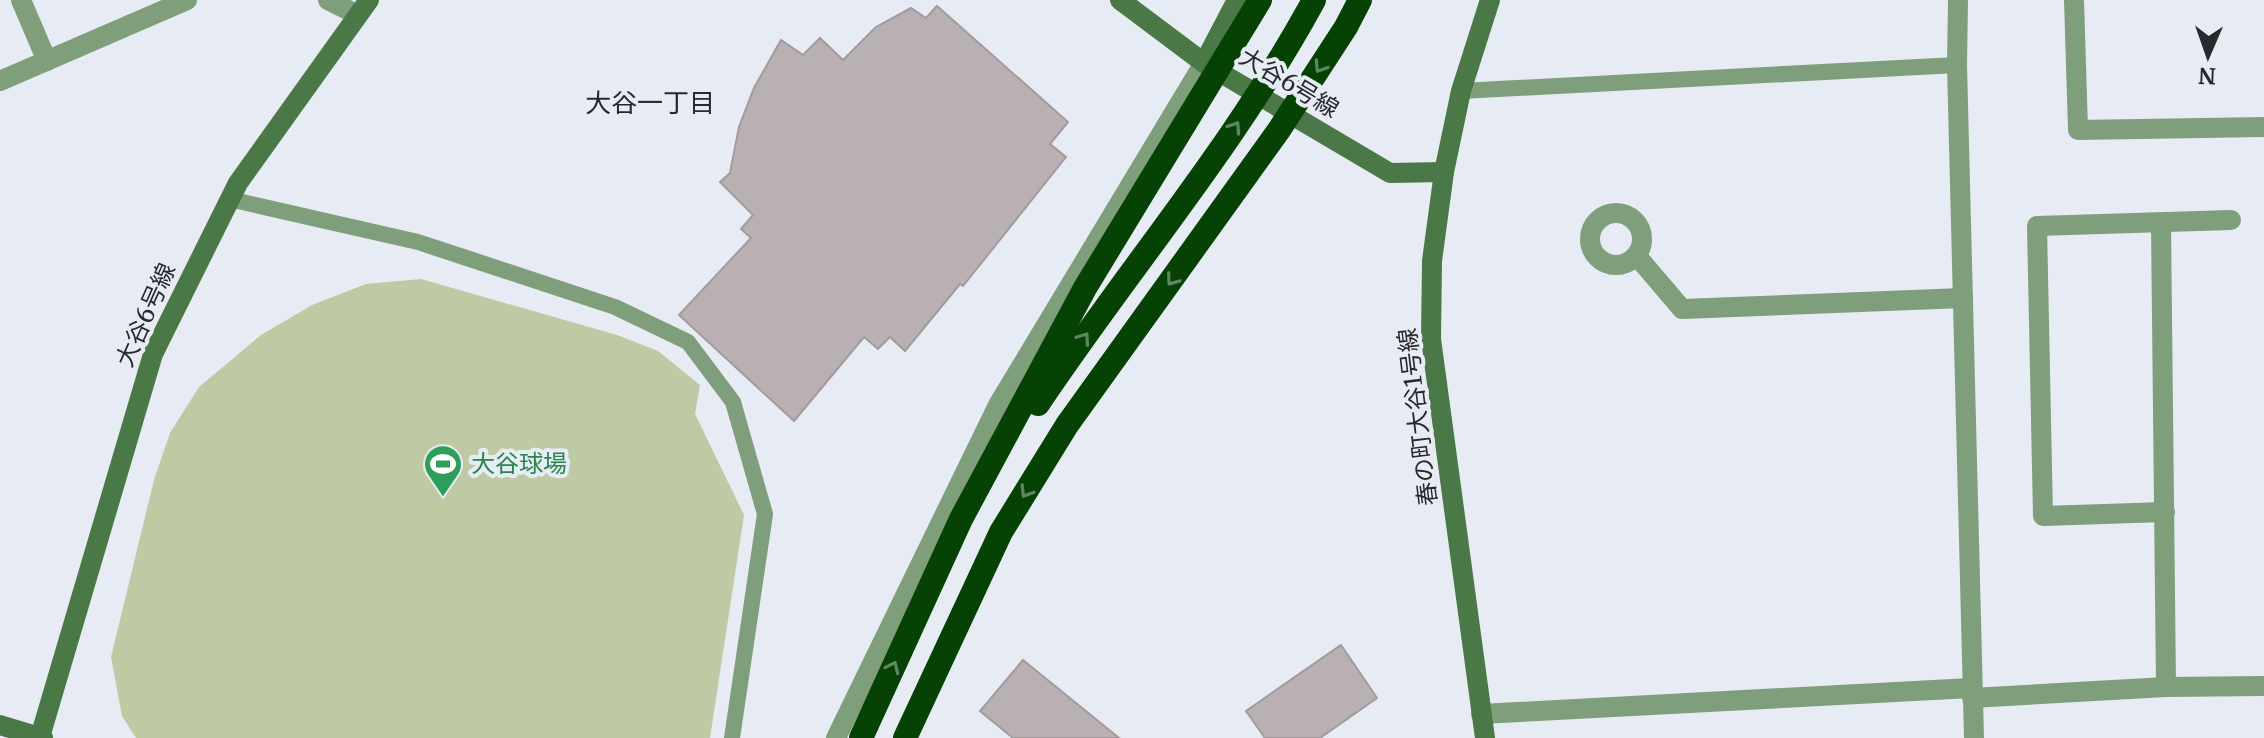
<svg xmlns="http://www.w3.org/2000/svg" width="2264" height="738" font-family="Merriweather,'Noto Sans JP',serif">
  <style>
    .green { fill: #bdcaa4 }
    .building { fill: #b9b0b3; stroke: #a39a9d; stroke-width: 2 }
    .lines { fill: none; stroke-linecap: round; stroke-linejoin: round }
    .lane { stroke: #7f9e7b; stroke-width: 16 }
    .street { stroke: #7f9e7b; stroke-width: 20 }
    .secondary { stroke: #4a7846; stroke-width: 20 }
    .highway { stroke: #054203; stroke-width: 24 }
    .oneway { stroke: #5f8663 }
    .labels { text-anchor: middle; stroke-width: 8; stroke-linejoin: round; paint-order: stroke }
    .street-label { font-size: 24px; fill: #27292c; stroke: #e7ebf3 }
    .leisure-label { font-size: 24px; fill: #27864d; stroke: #e7ebf3; text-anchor: start }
    .neighbourhood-label { font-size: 26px; fill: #27292c; stroke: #e7ebf3 }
  </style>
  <rect width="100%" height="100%" fill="#e7ebf3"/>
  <!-- green -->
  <polygon class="green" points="421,279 617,335 658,351 700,385 695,414 744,515 710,738 136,738 122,716 111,657 154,480 170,433 199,387 261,335 312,305 366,284"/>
  <!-- building -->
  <g class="building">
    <polygon points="937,6 1068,122 1050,144 1066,157 963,286 960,284 905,351 890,337 878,349 864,337 794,421 679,315 751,238 741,229 753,215 720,182 730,173 739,127 754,88 781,40 803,55 820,38 843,60 876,27 911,8 926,18"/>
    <polygon points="1341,645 1377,698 1320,738 1265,738 1246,711"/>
    <polygon points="1023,660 1119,738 1013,738 980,711"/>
  </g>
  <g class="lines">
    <!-- lane -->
    <g class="lane">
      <polyline points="1461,91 1957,65"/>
      <polyline points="229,199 418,242 615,307 688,342 733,402 765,514 732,738"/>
    </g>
    <!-- street -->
    <g class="street">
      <polyline points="21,0 47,61"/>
      <polyline points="328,0 356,14"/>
      <polyline points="1958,0 1957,65 1974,738"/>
      <polyline points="2074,0 2078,130 2264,127"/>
      <polyline points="0,81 187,0"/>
      <circle cx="1616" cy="239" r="26"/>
      <polyline points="2161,224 2166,687"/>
      <polyline points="1636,255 1682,309 1963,298"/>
      <polyline points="2165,512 2043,516 2037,226 2231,220"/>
      <polyline points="1972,698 2166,687 2264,686"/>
      <polyline points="1481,714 1971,688"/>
      <polyline points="836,738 998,405 1204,63"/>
    </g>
    <!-- secondary -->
    <g class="secondary">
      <polyline points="1120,0 1204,63 1390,173 1444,172"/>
      <polyline points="1204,63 1237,0"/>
      <polyline points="0,725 43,738"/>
      <polyline points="40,737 153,354 238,183 369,0"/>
      <polyline points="1485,738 1431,339 1432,261 1444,172 1461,91 1490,0"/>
    </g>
    <!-- highway -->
    <g class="highway">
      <path d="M1038 404C1129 268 1236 144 1314 0"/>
      <polyline points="861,738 961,519 1085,288 1260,0"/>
      <polyline points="905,738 1001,532 1067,425 1279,130 1346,27 1360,0"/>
    </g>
  </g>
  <!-- one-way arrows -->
  <defs><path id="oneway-chevron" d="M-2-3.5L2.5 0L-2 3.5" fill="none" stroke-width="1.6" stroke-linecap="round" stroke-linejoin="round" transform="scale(2)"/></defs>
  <g class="oneway">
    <use href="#oneway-chevron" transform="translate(1320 67) rotate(123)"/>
    <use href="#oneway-chevron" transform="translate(1235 127) rotate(-56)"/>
    <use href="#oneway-chevron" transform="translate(1172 280) rotate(126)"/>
    <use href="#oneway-chevron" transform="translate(1084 338) rotate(-55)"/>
    <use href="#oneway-chevron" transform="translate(1026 492) rotate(122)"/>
    <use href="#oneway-chevron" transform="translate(893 667) rotate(-65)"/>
  </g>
  <!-- icons -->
  <defs>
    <symbol id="stadium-pin" viewBox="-11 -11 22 30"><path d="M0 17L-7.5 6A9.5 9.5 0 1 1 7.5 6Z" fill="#2e9e5b" stroke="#e7ebf3"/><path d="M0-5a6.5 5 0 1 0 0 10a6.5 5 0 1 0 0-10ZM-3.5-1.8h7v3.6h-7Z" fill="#fff"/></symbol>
  </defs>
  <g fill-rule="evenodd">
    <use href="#stadium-pin" x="421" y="442" width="44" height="60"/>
  </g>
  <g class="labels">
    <!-- street labels -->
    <g class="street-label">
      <text transform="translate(1289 83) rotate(31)" y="8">大谷6号線</text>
      <text transform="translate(146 315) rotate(-66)" y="8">大谷6号線</text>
      <text transform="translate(1418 417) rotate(-97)" y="8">春の町大谷1号線</text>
    </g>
    <!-- leisure labels -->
    <g class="leisure-label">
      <text x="471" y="472">大谷球場</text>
    </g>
    <!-- neighbourhood labels -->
    <g class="neighbourhood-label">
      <text x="650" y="112">大谷一丁目</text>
    </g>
  </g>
  <!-- north arrow -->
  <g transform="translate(2208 56) rotate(182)" stroke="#e7ebf3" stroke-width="6" paint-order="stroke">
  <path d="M0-6L14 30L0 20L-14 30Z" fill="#27292c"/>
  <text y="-12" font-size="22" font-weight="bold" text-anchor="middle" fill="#27292c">N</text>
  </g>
</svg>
